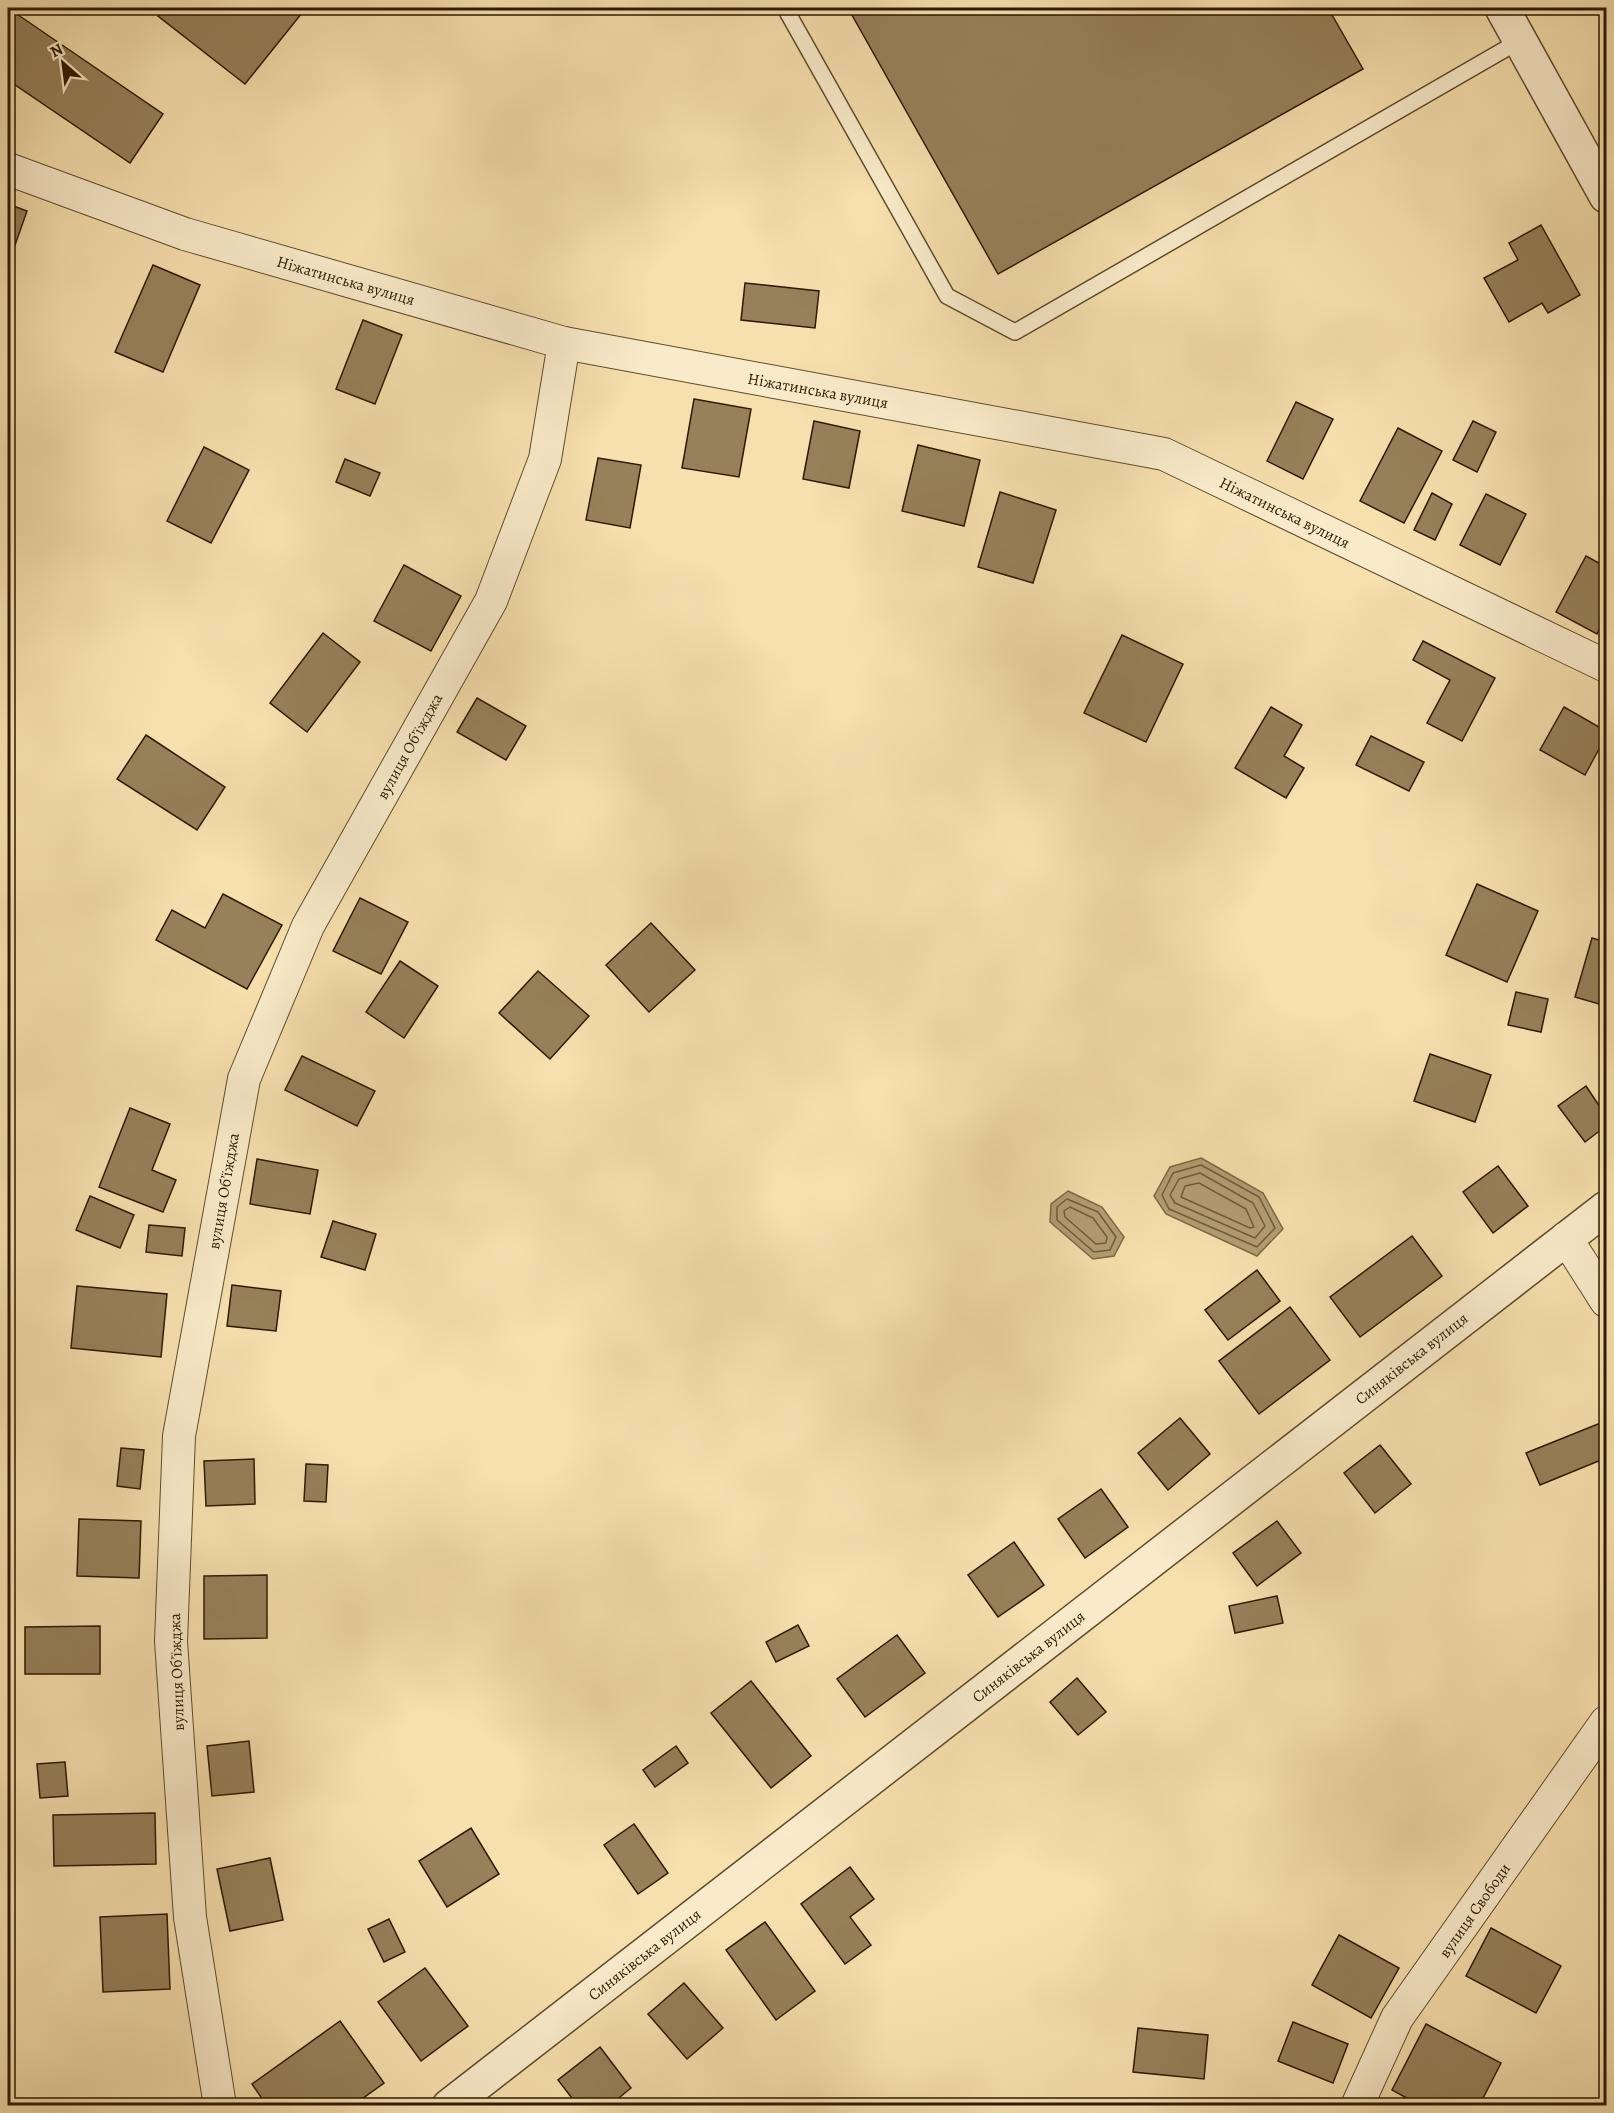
<svg xmlns="http://www.w3.org/2000/svg" width="1614" height="2113" font-family="Alegreya,serif">
  <style>
    .water { fill: #b29d73; stroke: #7d6945; stroke-width: 1.5 }
    .lines { fill: none; stroke-linecap: round; stroke-linejoin: round }
    .shore { stroke: #705c3a; stroke-width: 1.5 }
    .building { fill: #96815a; stroke: #2d1a00; stroke-width: 1.5 }
    .service-casing { stroke: #5f4c2c; stroke-width: 18 }
    .minor-casing { stroke: #5f4c2c; stroke-width: 34 }
    .tertiary-casing { stroke: #5f4c2c; stroke-width: 36 }
    .service { stroke: #f9ebca; stroke-width: 15 }
    .minor { stroke: #f9ebca; stroke-width: 32 }
    .tertiary { stroke: #f9ebca; stroke-width: 33 }
    .labels { text-anchor: middle; stroke-width: 6; stroke-linejoin: round; paint-order: stroke }
    .street-label { font-size: 16px; fill: #2d1a00; stroke: #f9ebca }
  </style>
  <rect width="100%" height="100%" fill="#f6e0ae"/>
  <filter id="stains"><feTurbulence type="fractalNoise" baseFrequency=".00333" numOctaves="4"/><feColorMatrix values="0 0 0 0 .2 0 0 0 0 .09 0 0 0 0 .02 0 0 0 .5 -.17"/></filter>
  <radialGradient id="worn" r=".72"><stop offset=".6" stop-color="#630" stop-opacity="0"/><stop offset="1" stop-color="#630" stop-opacity=".3"/></radialGradient>
  <!-- water -->
  <g class="water">
    <polygon points="1201,1158 1263,1193 1283,1229 1257,1256 1166,1214 1154,1196 1170,1167"/>
    <polygon points="1068,1191 1102,1207 1124,1237 1114,1256 1093,1259 1050,1222 1051,1204"/>
  </g>
  <g class="lines">
    <!-- shore -->
    <g class="shore">
      <polygon points="1201,1165 1259,1197 1275,1228 1257,1247 1169,1209 1162,1195 1173,1173"/>
      <polygon points="1200,1173 1253,1203 1265,1226 1255,1238 1175,1203 1170,1195 1179,1179"/>
      <polygon points="1199,1183 1246,1209 1254,1227 1250,1228 1181,1197 1185,1186"/>
      <polygon points="1067,1199 1098,1212 1116,1237 1110,1250 1094,1252 1057,1220 1057,1207"/>
      <polygon points="1070,1207 1093,1218 1107,1237 1106,1243 1096,1244 1065,1217 1064,1211"/>
    </g>
  </g>
  <!-- building -->
  <g class="building">
    <polygon points="8,8 163,114 130,163 8,80"/>
    <polygon points="164,8 306,8 245,84 158,16"/>
    <polygon points="848,8 1328,8 1363,69 998,274"/>
    <polygon points="8,204 27,211 8,265"/>
    <polygon points="1541,225 1580,295 1548,313 1542,303 1509,322 1484,278 1518,260 1509,243"/>
    <polygon points="153,265 200,285 163,372 115,352"/>
    <polygon points="745,283 819,291 815,328 741,320"/>
    <polygon points="363,320 402,335 375,404 336,389"/>
    <polygon points="694,399 751,409 739,477 682,468"/>
    <polygon points="1296,402 1333,419 1303,479 1267,461"/>
    <polygon points="814,421 860,431 849,488 803,479"/>
    <polygon points="1473,421 1496,432 1477,472 1453,460"/>
    <polygon points="1398,428 1442,451 1404,523 1360,501"/>
    <polygon points="918,445 980,460 964,526 902,511"/>
    <polygon points="204,447 249,470 211,543 167,521"/>
    <polygon points="598,458 641,465 630,528 586,520"/>
    <polygon points="345,459 380,473 370,496 336,482"/>
    <polygon points="1000,492 1056,510 1033,583 978,567"/>
    <polygon points="1432,493 1452,504 1435,540 1414,530"/>
    <polygon points="1486,494 1526,514 1500,565 1460,545"/>
    <polygon points="1586,556 1606,567 1606,616 1597,634 1556,612"/>
    <polygon points="404,565 461,596 431,651 374,621"/>
    <polygon points="323,633 360,662 307,732 270,703"/>
    <polygon points="1122,635 1183,664 1146,742 1084,713"/>
    <polygon points="1423,641 1495,678 1462,741 1427,723 1450,680 1413,660"/>
    <polygon points="477,698 526,726 506,760 457,732"/>
    <polygon points="1271,707 1302,725 1284,756 1304,768 1286,798 1235,768"/>
    <polygon points="1564,707 1606,731 1606,736 1585,775 1540,750"/>
    <polygon points="146,735 225,787 197,830 117,779"/>
    <polygon points="1371,736 1424,762 1409,791 1356,765"/>
    <polygon points="1477,884 1538,911 1507,982 1446,955"/>
    <polygon points="223,894 282,925 247,989 156,940 172,910 205,928"/>
    <polygon points="360,898 408,922 381,974 333,951"/>
    <polygon points="651,923 695,970 649,1012 606,965"/>
    <polygon points="1592,938 1606,942 1606,1006 1575,997"/>
    <polygon points="400,961 438,986 404,1038 366,1012"/>
    <polygon points="538,971 589,1016 550,1059 499,1013"/>
    <polygon points="1516,992 1548,999 1541,1032 1508,1025"/>
    <polygon points="1430,1054 1491,1075 1475,1122 1414,1101"/>
    <polygon points="302,1056 375,1091 357,1126 285,1090"/>
    <polygon points="1586,1086 1606,1116 1606,1126 1585,1142 1558,1106"/>
    <polygon points="130,1108 170,1124 152,1170 176,1180 163,1212 99,1187"/>
    <polygon points="257,1159 318,1170 310,1214 250,1204"/>
    <polygon points="1498,1166 1528,1206 1493,1233 1463,1192"/>
    <polygon points="90,1196 134,1215 120,1248 76,1230"/>
    <polygon points="333,1221 376,1234 365,1270 321,1257"/>
    <polygon points="149,1225 185,1228 182,1256 146,1252"/>
    <polygon points="1412,1236 1442,1276 1360,1337 1330,1297"/>
    <polygon points="1257,1270 1280,1301 1228,1340 1205,1310"/>
    <polygon points="232,1285 281,1291 276,1331 227,1326"/>
    <polygon points="77,1286 167,1294 161,1357 71,1348"/>
    <polygon points="1290,1307 1330,1360 1259,1414 1219,1361"/>
    <polygon points="1180,1418 1210,1454 1168,1490 1138,1453"/>
    <polygon points="1603,1422 1606,1431 1606,1458 1540,1485 1526,1453"/>
    <polygon points="1380,1445 1411,1484 1375,1513 1344,1473"/>
    <polygon points="121,1448 144,1450 140,1489 117,1486"/>
    <polygon points="254,1459 255,1504 206,1506 204,1461"/>
    <polygon points="306,1464 328,1465 326,1502 304,1501"/>
    <polygon points="1101,1489 1128,1527 1085,1558 1058,1519"/>
    <polygon points="79,1519 141,1521 139,1578 77,1576"/>
    <polygon points="1277,1521 1301,1553 1257,1586 1233,1553"/>
    <polygon points="1014,1542 1044,1585 998,1617 968,1575"/>
    <polygon points="267,1575 267,1638 204,1639 204,1576"/>
    <polygon points="1277,1596 1283,1623 1235,1633 1229,1606"/>
    <polygon points="798,1625 809,1646 776,1662 766,1642"/>
    <polygon points="100,1626 100,1674 25,1674 25,1627"/>
    <polygon points="897,1635 925,1673 865,1717 837,1679"/>
    <polygon points="1077,1678 1106,1712 1078,1735 1050,1702"/>
    <polygon points="751,1681 811,1756 771,1788 711,1713"/>
    <polygon points="249,1741 254,1792 212,1796 207,1746"/>
    <polygon points="676,1746 688,1763 655,1787 643,1770"/>
    <polygon points="65,1762 68,1796 40,1798 37,1764"/>
    <polygon points="155,1813 156,1864 54,1866 53,1815"/>
    <polygon points="634,1824 668,1873 638,1894 604,1845"/>
    <polygon points="471,1828 499,1874 447,1907 419,1861"/>
    <polygon points="270,1858 283,1920 230,1931 217,1869"/>
    <polygon points="850,1867 874,1899 850,1917 871,1945 845,1964 801,1904"/>
    <polygon points="167,1914 170,1989 103,1992 100,1917"/>
    <polygon points="389,1919 405,1952 384,1962 368,1929"/>
    <polygon points="765,1922 815,1991 776,2020 726,1950"/>
    <polygon points="1491,1928 1561,1966 1536,2013 1466,1976"/>
    <polygon points="1339,1935 1399,1968 1371,2018 1312,1985"/>
    <polygon points="425,1968 468,2026 421,2061 378,2002"/>
    <polygon points="684,1983 723,2028 687,2059 648,2014"/>
    <polygon points="340,2021 384,2083 352,2106 267,2106 252,2084"/>
    <polygon points="1293,2022 1348,2044 1333,2083 1278,2061"/>
    <polygon points="1426,2024 1501,2063 1479,2106 1421,2106 1392,2090"/>
    <polygon points="1138,2028 1208,2035 1204,2079 1133,2072"/>
    <polygon points="600,2047 631,2088 609,2106 578,2106 558,2080"/>
    <rect x="11" y="2102" width="59" height="4"/>
  </g>
  <g class="lines">
    <defs>
      <polyline id="service" points="785,8 947,296 1015,332 1521,40"/>
      <g id="minor">
        <polyline points="8,169 185,234 564,343 1164,454 1606,666"/>
        <polyline points="1566,1238 1606,1301"/>
        <polyline points="220,2106 190,1917 171,1641 179,1436 244,1079 308,926 491,601 545,459 564,343"/>
        <polyline points="1357,2106 1397,2018 1606,1722"/>
      </g>
      <g id="tertiary">
        <polyline points="1502,8 1606,196"/>
        <polyline points="449,2106 1606,1208"/>
      </g>
    </defs>
    <!-- service casing -->
    <use href="#service" class="service-casing"/>
    <!-- minor casing -->
    <use href="#minor" class="minor-casing"/>
    <!-- tertiary casing -->
    <use href="#tertiary" class="tertiary-casing"/>
    <!-- service -->
    <use href="#service" class="service"/>
    <!-- minor -->
    <use href="#minor" class="minor"/>
    <!-- tertiary -->
    <use href="#tertiary" class="tertiary"/>
  </g>
  <g class="labels">
    <!-- street labels -->
    <g class="street-label">
      <text transform="translate(346 280) rotate(16)" y="6">Ніжатинська вулиця</text>
      <text transform="translate(818 390) rotate(10)" y="6">Ніжатинська вулиця</text>
      <text transform="translate(1285 512) rotate(26)" y="6">Ніжатинська вулиця</text>
      <text transform="translate(409 746) rotate(-61)" y="6">вулиця Обʼїжджа</text>
      <text transform="translate(223 1191) rotate(-80)" y="6">вулиця Обʼїжджа</text>
      <text transform="translate(1411 1358) rotate(-38)" y="6">Синяківська вулиця</text>
      <text transform="translate(1028 1656) rotate(-38)" y="6">Синяківська вулиця</text>
      <text transform="translate(176 1672) rotate(-92)" y="6">вулиця Обʼїжджа</text>
      <text transform="translate(1474 1910) rotate(-55)" y="6">вулиця Свободи</text>
      <text transform="translate(644 1954) rotate(-38)" y="6">Синяківська вулиця</text>
    </g>
  </g>
  <!-- margin -->
  <rect width="1614" height="2113" fill="none" stroke="#f6e0ae" stroke-width="30"/>
  <rect x="9" y="9" width="1596" height="2095" fill="none" stroke="#2d1a00" stroke-width="3"/>
  <rect x="15" y="15" width="1584" height="2083" fill="none" stroke="#2d1a00" stroke-width="1.5"/>
  <!-- north arrow -->
  <g transform="translate(63 63) rotate(332)" stroke="#f9ebca" stroke-width="4.5" paint-order="stroke">
  <path d="M0-4.5L10 22L0 15L-10 22Z" fill="#2d1a00"/>
  <text y="-9" font-size="16" font-weight="bold" text-anchor="middle" fill="#2d1a00">N</text>
  </g>
  <rect width="100%" height="100%" filter="url(#stains)"/>
  <rect width="100%" height="100%" fill="url(#worn)"/>
</svg>
